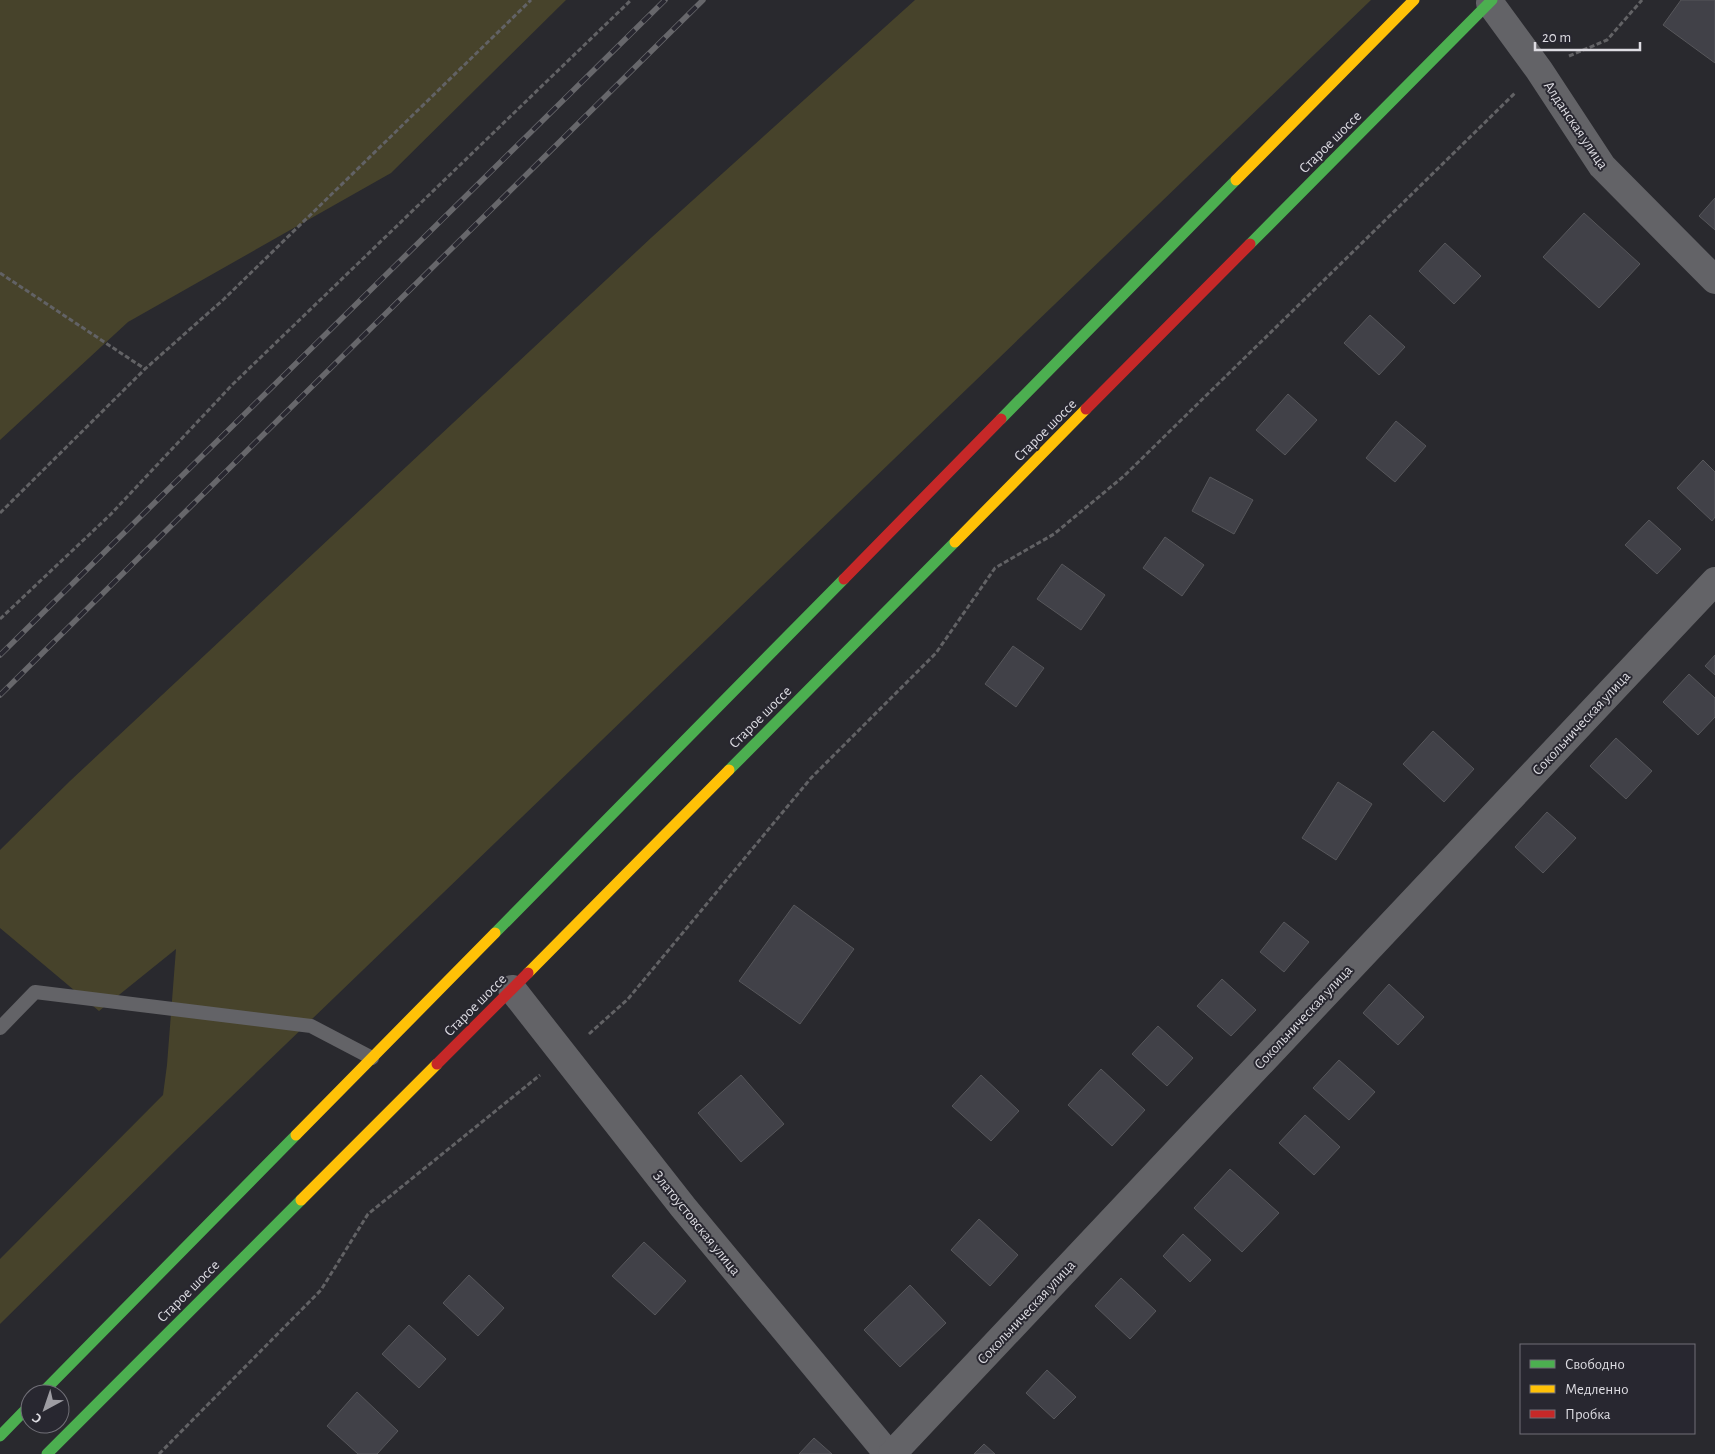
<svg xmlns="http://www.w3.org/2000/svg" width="1715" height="1454" font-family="'Alegreya Sans',sans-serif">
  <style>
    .green { fill: #47432b }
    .building { fill: #414148; stroke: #57575b }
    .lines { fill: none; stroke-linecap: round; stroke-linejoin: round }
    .path { stroke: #626265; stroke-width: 3; stroke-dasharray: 5 2.5; stroke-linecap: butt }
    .lane { stroke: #636367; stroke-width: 14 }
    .street { stroke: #636367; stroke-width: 28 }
    .fast { stroke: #4caf50; stroke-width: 11 }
    .slow { stroke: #ffc107; stroke-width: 11 }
    .jam { stroke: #c62828; stroke-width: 11 }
    .rail-casing { stroke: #67676b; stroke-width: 5.5 }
    .rail { stroke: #282730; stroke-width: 4; stroke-dasharray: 11; stroke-linecap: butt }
    .labels { text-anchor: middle; stroke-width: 4; stroke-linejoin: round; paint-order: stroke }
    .street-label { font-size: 15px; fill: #dddce2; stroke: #282730 }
  </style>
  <rect width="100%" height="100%" fill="#29292e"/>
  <!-- green -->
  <g class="green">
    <polygon points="0,0 566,0 391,173 128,322 0,440"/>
    <polygon points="915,0 1371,0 178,1148 0,1324 0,1259 163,1095 167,1065 176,949 99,1011 0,928 0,850 70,781 652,237"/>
  </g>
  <!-- building -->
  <g class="building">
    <polygon points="1681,0 1715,0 1715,63 1663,25"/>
    <polygon points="1715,198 1715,230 1699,216"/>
    <polygon points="1584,213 1640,264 1599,308 1543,257"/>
    <polygon points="1445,243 1481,276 1454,304 1419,271"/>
    <polygon points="1370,315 1405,347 1379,375 1344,343"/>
    <polygon points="1288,394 1317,420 1285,455 1256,430"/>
    <polygon points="1396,421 1426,446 1395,482 1366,458"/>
    <polygon points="1703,460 1715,472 1715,517 1712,521 1677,488"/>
    <polygon points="1210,477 1253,500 1234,534 1192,511"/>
    <polygon points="1649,520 1681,549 1657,574 1625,545"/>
    <polygon points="1165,537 1204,565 1182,596 1143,568"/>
    <polygon points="1062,564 1105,595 1081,630 1037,599"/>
    <polygon points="1013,646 1044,668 1016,707 985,684"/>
    <polygon points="1715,655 1715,675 1705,666"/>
    <polygon points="1689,674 1715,698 1715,717 1698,735 1663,702"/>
    <polygon points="1433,731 1474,769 1444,802 1403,764"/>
    <polygon points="1616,738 1652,771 1626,799 1590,766"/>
    <polygon points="1338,782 1372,804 1336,860 1302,838"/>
    <polygon points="1547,812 1576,838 1543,873 1515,847"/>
    <polygon points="794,905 854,949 800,1024 739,981"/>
    <polygon points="1284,922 1309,942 1284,972 1260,952"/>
    <polygon points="1222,979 1256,1010 1231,1036 1197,1006"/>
    <polygon points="1389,984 1424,1017 1398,1045 1363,1013"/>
    <polygon points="1158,1026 1193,1058 1167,1086 1132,1054"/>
    <polygon points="1339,1060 1375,1092 1349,1120 1313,1088"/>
    <polygon points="1101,1069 1145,1110 1112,1146 1068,1105"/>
    <polygon points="741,1075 784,1124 741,1162 698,1113"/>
    <polygon points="981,1075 1019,1111 991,1141 952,1106"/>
    <polygon points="1305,1115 1340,1147 1314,1175 1279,1143"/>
    <polygon points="1230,1169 1279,1213 1242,1252 1194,1208"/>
    <polygon points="979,1219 1018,1255 990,1286 951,1250"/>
    <polygon points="1183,1234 1211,1260 1190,1282 1163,1256"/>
    <polygon points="644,1242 686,1281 655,1315 612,1276"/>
    <polygon points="469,1275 504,1308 478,1336 443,1303"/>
    <polygon points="1121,1278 1156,1311 1130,1339 1095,1306"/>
    <polygon points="910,1285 946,1323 900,1367 864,1330"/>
    <polygon points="409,1325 446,1359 419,1388 382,1354"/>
    <polygon points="1047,1370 1076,1397 1054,1419 1026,1393"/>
    <polygon points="357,1392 398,1431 377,1454 358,1454 327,1426"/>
    <polygon points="814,1438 832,1454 799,1454"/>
    <polygon points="984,1444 995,1454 974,1454"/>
  </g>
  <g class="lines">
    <!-- path -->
    <g class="path">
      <polyline points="1569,56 1607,40 1642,0"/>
      <polyline points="0,273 145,369"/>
      <polyline points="0,513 145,369 224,299 531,0"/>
      <polyline points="0,619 111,514 232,385 631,0"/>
      <polyline points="589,1034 628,999 811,778 936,653 995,568 1054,534 1124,476 1515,93"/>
      <polyline points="159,1454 321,1290 368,1214 540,1075"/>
    </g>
    <!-- lane -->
    <polyline class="lane" points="0,1028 35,992 311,1026 372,1058"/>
    <!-- street -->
    <g class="street">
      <polyline points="1490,3 1539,70 1602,166 1715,280"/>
      <polyline points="512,989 683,1207 888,1454"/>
      <polyline points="892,1454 1715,581"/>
    </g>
    <!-- fast -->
    <g class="fast">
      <polyline points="1250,244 1492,0"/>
      <polyline points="1001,419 1236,180"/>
      <polyline points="729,770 955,542"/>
      <polyline points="495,933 844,579"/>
      <polyline points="41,1394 296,1135"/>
      <polyline points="0,1436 30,1405"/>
      <polyline points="47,1454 301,1200"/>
    </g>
    <!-- slow -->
    <g class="slow">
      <polyline points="1236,180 1414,0"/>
      <polyline points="955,542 1086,409"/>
      <polyline points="528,973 729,770"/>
      <polyline points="296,1135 495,933"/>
      <polyline points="301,1200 437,1064"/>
    </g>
    <!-- jam -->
    <g class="jam">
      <polyline points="1086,409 1250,244"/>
      <polyline points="844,579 1001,419"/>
      <polyline points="437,1064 528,973"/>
    </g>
    <defs>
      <g id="rail">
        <polyline points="0,655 665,0"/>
        <polyline points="0,695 703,0"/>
      </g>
    </defs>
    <!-- rail casing -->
    <use href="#rail" class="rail-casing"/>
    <!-- rail -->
    <use href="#rail" class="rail"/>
  </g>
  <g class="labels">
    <!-- street labels -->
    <g class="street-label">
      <text transform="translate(1576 125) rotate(56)" y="5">Алданская улица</text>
      <text transform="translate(1330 142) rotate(-45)" y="5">Старое шоссе</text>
      <text transform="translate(1045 430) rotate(-45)" y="5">Старое шоссе</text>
      <text transform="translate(760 717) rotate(-45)" y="5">Старое шоссе</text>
      <text transform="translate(1581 723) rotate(-47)" y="5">Сокольническая улица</text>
      <text transform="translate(475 1005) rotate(-45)" y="5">Старое шоссе</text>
      <text transform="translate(1303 1017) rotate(-47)" y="5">Сокольническая улица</text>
      <text transform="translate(697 1223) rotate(51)" y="5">Златоустовская улица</text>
      <text transform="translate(188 1291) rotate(-45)" y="5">Старое шоссе</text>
      <text transform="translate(1026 1312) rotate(-47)" y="5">Сокольническая улица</text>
    </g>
  </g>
  <!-- legend -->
  <rect x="1520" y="1344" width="175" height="90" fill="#282730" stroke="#706f77"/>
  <rect x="1530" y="1360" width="25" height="8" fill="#4caf50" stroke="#706f77"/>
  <text x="1565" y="1369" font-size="15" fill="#dddce2">Свободно</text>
  <rect x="1530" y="1385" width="25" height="8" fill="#ffc107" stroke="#706f77"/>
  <text x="1565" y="1394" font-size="15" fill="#dddce2">Медленно</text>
  <rect x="1530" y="1410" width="25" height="8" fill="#c62828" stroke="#706f77"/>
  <text x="1565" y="1419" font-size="15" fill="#dddce2">Пробка</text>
  <!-- north arrow -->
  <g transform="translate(45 1409) rotate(220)"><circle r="24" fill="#282730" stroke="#706f77"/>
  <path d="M0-4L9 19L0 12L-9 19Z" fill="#9e9da3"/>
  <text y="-8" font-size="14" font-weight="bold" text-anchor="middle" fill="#dddce2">С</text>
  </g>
  <!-- scale -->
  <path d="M1535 42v8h105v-8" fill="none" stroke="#dddce2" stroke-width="2.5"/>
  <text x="1542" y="42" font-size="15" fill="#dddce2" stroke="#282730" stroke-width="4" paint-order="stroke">20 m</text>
</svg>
